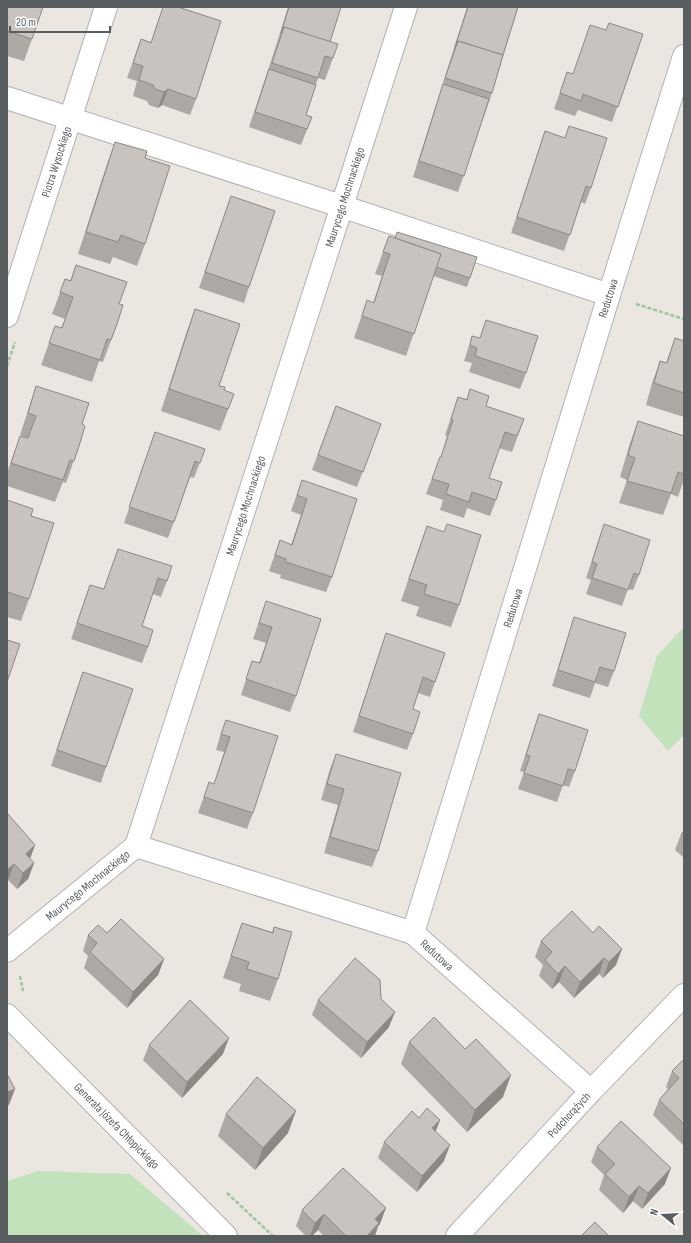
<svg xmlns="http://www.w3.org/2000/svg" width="691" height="1243" font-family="'Sofia Sans Condensed',sans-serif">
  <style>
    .green { fill: #c2e2bc }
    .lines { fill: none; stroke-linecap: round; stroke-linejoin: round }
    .minor-casing { stroke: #b0b3b7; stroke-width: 24 }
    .path { stroke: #99c79e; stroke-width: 2.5; stroke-dasharray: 4 2; stroke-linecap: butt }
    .minor { stroke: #fff; stroke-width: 22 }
    .wall { fill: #aca8a3 }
    .shaded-wall { fill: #8c8885 }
    .building { fill: #c8c3be; stroke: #8c8885 }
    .labels { text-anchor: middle; stroke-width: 3; stroke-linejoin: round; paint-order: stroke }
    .street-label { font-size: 12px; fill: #585d60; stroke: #fff }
  </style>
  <rect width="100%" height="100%" fill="#ebe6df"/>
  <!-- green -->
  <g class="green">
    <polygon points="684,627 684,735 668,751 639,716 657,656"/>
    <polygon points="38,1171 130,1174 203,1236 7,1236 7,1181"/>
  </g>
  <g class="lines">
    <defs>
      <g id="minor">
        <polyline points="7,98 341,206 609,295"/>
        <path id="s1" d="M7 316 106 7"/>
        <polyline points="136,846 413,933"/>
        <path id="s2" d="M7 951 136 846 406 7"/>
        <path id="s3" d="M7 1015 226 1236"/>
        <path id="s4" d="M591 1091 413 933 609 295 684 56"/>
        <path id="s5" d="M457 1236 591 1091 684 995"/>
      </g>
    </defs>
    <!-- minor casing -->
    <use href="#minor" class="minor-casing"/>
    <!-- path -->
    <g class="path">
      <polyline points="636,304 684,319"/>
      <polyline points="7,366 15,342"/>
      <polyline points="20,976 23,991"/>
      <polyline points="227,1193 273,1236"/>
    </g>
    <!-- minor -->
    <use href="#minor" class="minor"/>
  </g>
  <!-- wall -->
  <g class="wall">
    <polygon points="7,7 32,39 24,61 7,56"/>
    <polygon points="163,7 196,99 190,115 162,105 158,108 149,105 147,101 133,96 137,81 127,78 141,39 151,42"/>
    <polygon points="288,7 341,7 330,42 333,58 325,80 318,78 306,115 312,117 301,145 249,127 275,49"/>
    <polygon points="467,7 518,7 492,93 458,192 413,177"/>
    <polygon points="606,30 643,34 612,122 578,110 575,116 554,109 567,72 572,74"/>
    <polygon points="569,126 591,188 585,204 581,202 564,251 511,233 545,131 565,138"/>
    <polygon points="115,142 145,158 145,244 137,266 113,257 110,264 78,254 107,164"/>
    <polygon points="231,196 249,287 244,303 199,288"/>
    <polygon points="389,236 470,278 467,287 433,276 406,356 354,338 367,300 373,303 382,276 375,274"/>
    <polygon points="76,265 119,304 117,324 103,362 99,361 92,382 41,365 49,343 61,328 65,319 52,314 65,279 70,281"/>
    <polygon points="195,309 219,386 224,390 234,394 220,431 161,411 187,331"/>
    <polygon points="486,320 526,373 520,389 469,372 472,363 464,361 467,352 472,336 480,338"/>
    <polygon points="675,338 684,341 684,417 646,405 652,383 660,361 666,363"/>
    <polygon points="36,386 82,424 80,443 66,483 63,482 55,502 7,486 7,473 20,436 27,438 28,438 20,435"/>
    <polygon points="470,389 486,406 524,419 512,452 499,448 489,478 496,500 490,516 467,508 464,518 440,510 443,500 426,494 440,457 441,457 447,436 445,435 458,397 467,399"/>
    <polygon points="336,406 381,424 357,487 312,470"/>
    <polygon points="638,421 684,436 684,479 678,497 671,494 663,515 619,503 627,480 620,477 630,443"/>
    <polygon points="155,432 205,449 194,478 190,477 168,538 124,523"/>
    <polygon points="302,480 332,577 326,592 280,578 281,575 269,571 280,540 291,545 301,515 291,511"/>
    <polygon points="7,500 31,516 29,599 21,621 7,617"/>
    <polygon points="604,524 639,575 633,590 628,589 622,606 586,594 591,580 586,578"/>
    <polygon points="427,526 459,605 451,627 416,616 419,607 401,601 419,548"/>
    <polygon points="118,549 167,581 161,597 153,594 142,626 148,647 142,663 71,639 90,585 104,589"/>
    <polygon points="266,601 296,696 290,712 241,695 252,661 259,663 266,643 253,639"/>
    <polygon points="574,617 614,671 608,687 595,683 590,698 552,686 569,633"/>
    <polygon points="386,633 435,682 430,697 418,693 413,709 413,734 407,750 353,732"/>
    <polygon points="83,672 106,767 101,783 51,766"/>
    <polygon points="539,714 575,771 569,787 563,785 557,802 518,789 524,772 520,771"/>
    <polygon points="226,720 253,813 247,829 198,813 209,782 214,784 224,752 216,750 220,736"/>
    <polygon points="336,754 378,851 372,867 324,853 338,805 321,800 330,769"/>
    <polygon points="7,813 35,845 30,859 34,863 28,879 17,889 8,880 7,881"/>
    <polygon points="684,830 684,858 675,850 681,834"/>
    <polygon points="572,911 616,965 603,978 599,974 574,998 559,982 552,989 539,976 543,965 535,957 541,941"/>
    <polygon points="242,923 272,932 274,927 278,979 270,1001 239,991 241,984 223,978"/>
    <polygon points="107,933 164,959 158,975 127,1008 84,968 88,956 83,951 88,935"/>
    <polygon points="381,999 389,1027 361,1058 312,1015 318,1000"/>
    <polygon points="409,1042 503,1097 467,1132 401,1064"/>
    <polygon points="149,1045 223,1054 182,1098 143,1060"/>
    <polygon points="684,1059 684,1146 653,1115 659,1100 668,1089 666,1087 672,1071"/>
    <polygon points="226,1114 288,1133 255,1170 218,1136"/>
    <polygon points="419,1118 440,1120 435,1132 444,1161 417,1192 378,1158 384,1142"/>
    <polygon points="597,1147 665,1184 642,1209 633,1201 623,1213 599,1190 604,1175 591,1162"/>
    <polygon points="302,1210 380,1224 378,1226 375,1236 324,1236 318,1230 312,1236 306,1236 296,1226"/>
  </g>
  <!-- shaded-wall -->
  <g class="shaded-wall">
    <polygon points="168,89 162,105 158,108 164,92"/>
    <polygon points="35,845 29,861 26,854"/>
    <polygon points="34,863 28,879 17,889 23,873"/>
    <polygon points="14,864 8,880 7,881 7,870"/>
    <polygon points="622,949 616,965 603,978 609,962"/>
    <polygon points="604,958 599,974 574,998 580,982"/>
    <polygon points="164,959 158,975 127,1008 133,992"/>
    <polygon points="565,966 559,982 552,989 558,974"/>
    <polygon points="395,1012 389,1027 361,1058 367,1042"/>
    <polygon points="229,1038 223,1054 182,1098 187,1082"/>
    <polygon points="511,1075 503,1097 467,1132 475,1110"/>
    <polygon points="15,1089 9,1105 7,1106 7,1092"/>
    <polygon points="296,1111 288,1133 255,1170 263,1148"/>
    <polygon points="440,1120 434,1136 432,1128"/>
    <polygon points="450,1145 444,1161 417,1192 422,1176"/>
    <polygon points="671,1168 665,1184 642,1209 648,1193"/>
    <polygon points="639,1186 633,1201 623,1213 629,1197"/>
    <polygon points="386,1208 380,1224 378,1226 375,1236 367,1236 375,1219"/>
    <polygon points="324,1214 318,1230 312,1236 310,1236 315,1223"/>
  </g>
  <!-- building -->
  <g class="building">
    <polygon points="7,7 43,7 32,39 7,31"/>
    <polygon points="163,7 178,7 221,21 196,99 168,89 164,92 155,89 153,85 139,80 143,66 133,63 141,39 151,43"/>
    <polygon points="289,7 341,7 330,42 284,27 281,33"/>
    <polygon points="468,7 518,7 503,55 458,41 455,47"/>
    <polygon points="609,23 643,34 618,107 583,94 581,101 560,93 567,72 573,74 590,25 606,30"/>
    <polygon points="284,27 338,44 333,58 325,56 318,78 272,63"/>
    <polygon points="458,41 503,55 492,93 445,78"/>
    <polygon points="269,69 316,85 306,115 312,117 307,129 255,112"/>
    <polygon points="443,84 489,99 464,176 419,161"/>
    <polygon points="569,126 607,138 591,188 586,186 570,235 517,217 545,131 565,138"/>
    <polygon points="115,142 147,151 145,158 170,166 145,244 121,235 118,242 86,232"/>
    <polygon points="231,196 275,211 249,287 205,272"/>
    <polygon points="397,232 477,257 470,278 436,267 441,254 395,238"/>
    <polygon points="389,236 441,254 414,334 362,316 367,300 374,303 382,278 390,254 383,252"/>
    <polygon points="76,265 127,282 119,304 123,305 117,324 111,340 107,339 100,360 49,343 55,326 62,328 73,297 60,292 65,279 71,281"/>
    <polygon points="195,309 240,324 219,386 225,387 224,390 234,394 228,409 169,389"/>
    <polygon points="486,320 538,336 526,373 475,356 477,348 470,345 472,336 480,338"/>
    <polygon points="675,338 684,341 684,393 654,383 660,361 667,363"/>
    <polygon points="36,386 89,403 82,424 85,426 80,443 74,461 70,460 63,480 11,463 20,436 28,438 36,416 28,413"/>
    <polygon points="470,389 489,396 486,406 524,419 517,436 505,432 489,478 502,482 496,500 472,492 469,502 446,494 449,484 432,479 440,457 441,457 453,420 451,419 458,397 467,400"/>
    <polygon points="336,406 381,424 363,472 318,455"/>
    <polygon points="638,421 684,436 684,474 678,472 671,493 627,481 635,458 628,455"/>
    <polygon points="155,432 205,449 200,463 195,461 174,522 129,507"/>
    <polygon points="302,480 357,499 332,577 286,562 286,559 275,555 280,540 292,545 307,499 297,495"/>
    <polygon points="7,500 33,509 31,516 54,523 29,599 7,592"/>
    <polygon points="447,524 481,535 459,605 424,594 427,585 409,579 427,526 444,532"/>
    <polygon points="604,524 650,540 639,575 634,573 628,590 592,578 597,564 592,562"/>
    <polygon points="118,549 172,566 167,581 158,578 142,626 153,630 148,647 77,623 90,585 104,589"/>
    <polygon points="266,601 321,619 296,696 246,679 252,661 260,663 272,627 259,623"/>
    <polygon points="574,617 626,633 614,671 600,667 595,682 558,670"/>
    <polygon points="386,633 445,653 435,682 423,677 413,709 420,712 413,734 359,716"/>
    <polygon points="7,640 20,644 7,682"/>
    <polygon points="83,672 133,689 106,767 57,750"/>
    <polygon points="539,714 588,730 575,771 568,769 563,786 524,773 530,756 526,755"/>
    <polygon points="226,720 278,736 253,813 204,797 209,782 214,784 230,737 221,734"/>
    <polygon points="336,754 401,773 378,851 330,837 344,789 327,784"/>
    <polygon points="7,813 35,845 26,854 34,863 23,873 14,864 7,870"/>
    <polygon points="684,831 684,837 681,834"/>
    <polygon points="572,911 593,933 599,926 622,949 609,962 604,958 580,982 565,966 558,974 545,960 552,952 541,941"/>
    <polygon points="121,919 164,959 133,992 90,952 97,943 88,935 98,925 107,933"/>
    <polygon points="242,923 273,933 274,927 292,932 278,979 247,969 249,962 231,956"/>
    <polygon points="355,958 380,980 381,999 395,1012 367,1042 318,1000"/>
    <polygon points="190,1000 229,1038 187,1082 149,1045"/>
    <polygon points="434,1017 465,1049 476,1039 511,1075 475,1110 409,1042"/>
    <polygon points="684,1059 684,1124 659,1100 679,1078 672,1071"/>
    <polygon points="7,1074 15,1089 7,1092"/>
    <polygon points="257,1077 296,1111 263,1148 226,1114"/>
    <polygon points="427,1108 440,1120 432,1128 450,1145 422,1176 384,1142 412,1111 419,1118"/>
    <polygon points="621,1121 671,1168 648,1193 639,1186 629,1197 605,1174 615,1164 597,1147"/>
    <polygon points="343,1168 386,1208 375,1219 379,1223 367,1236 346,1236 324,1214 315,1223 302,1210"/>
    <polygon points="595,1222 609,1236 581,1236"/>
  </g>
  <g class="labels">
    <!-- street labels -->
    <g class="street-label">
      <text dy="4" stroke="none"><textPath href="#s1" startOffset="162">Piotra Wysockiego</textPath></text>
      <text dy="4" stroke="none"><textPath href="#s2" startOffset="848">Maurycego Mochnackiego</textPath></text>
      <text dy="4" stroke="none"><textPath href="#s4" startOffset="902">Redutowa</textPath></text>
      <text dy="4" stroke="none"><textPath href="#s2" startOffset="524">Maurycego Mochnackiego</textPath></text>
      <text dy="4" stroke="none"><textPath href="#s4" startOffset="578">Redutowa</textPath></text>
      <text dy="4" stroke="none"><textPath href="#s2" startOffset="104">Maurycego Mochnackiego</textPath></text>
      <text transform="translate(437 955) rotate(42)" y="4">Redutowa</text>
      <text dy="4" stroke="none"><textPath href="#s5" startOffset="165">Podchorążych</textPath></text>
      <text dy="4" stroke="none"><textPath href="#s3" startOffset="156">Generała Józefa Chłopickiego</textPath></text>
    </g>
  </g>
  <!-- border -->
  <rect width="691" height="1243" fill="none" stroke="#585d60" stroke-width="16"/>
  <!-- north arrow -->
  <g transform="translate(663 1215) rotate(288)" stroke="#ffffff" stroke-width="3" paint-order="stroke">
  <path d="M0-3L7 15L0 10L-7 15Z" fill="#585d60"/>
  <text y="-6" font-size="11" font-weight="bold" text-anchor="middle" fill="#585d60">N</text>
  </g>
  <!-- scale -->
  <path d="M10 26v6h100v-6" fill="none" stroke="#585d60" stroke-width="2"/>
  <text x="16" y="26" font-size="12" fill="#585d60" stroke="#ffffff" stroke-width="3" paint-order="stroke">20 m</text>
</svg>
